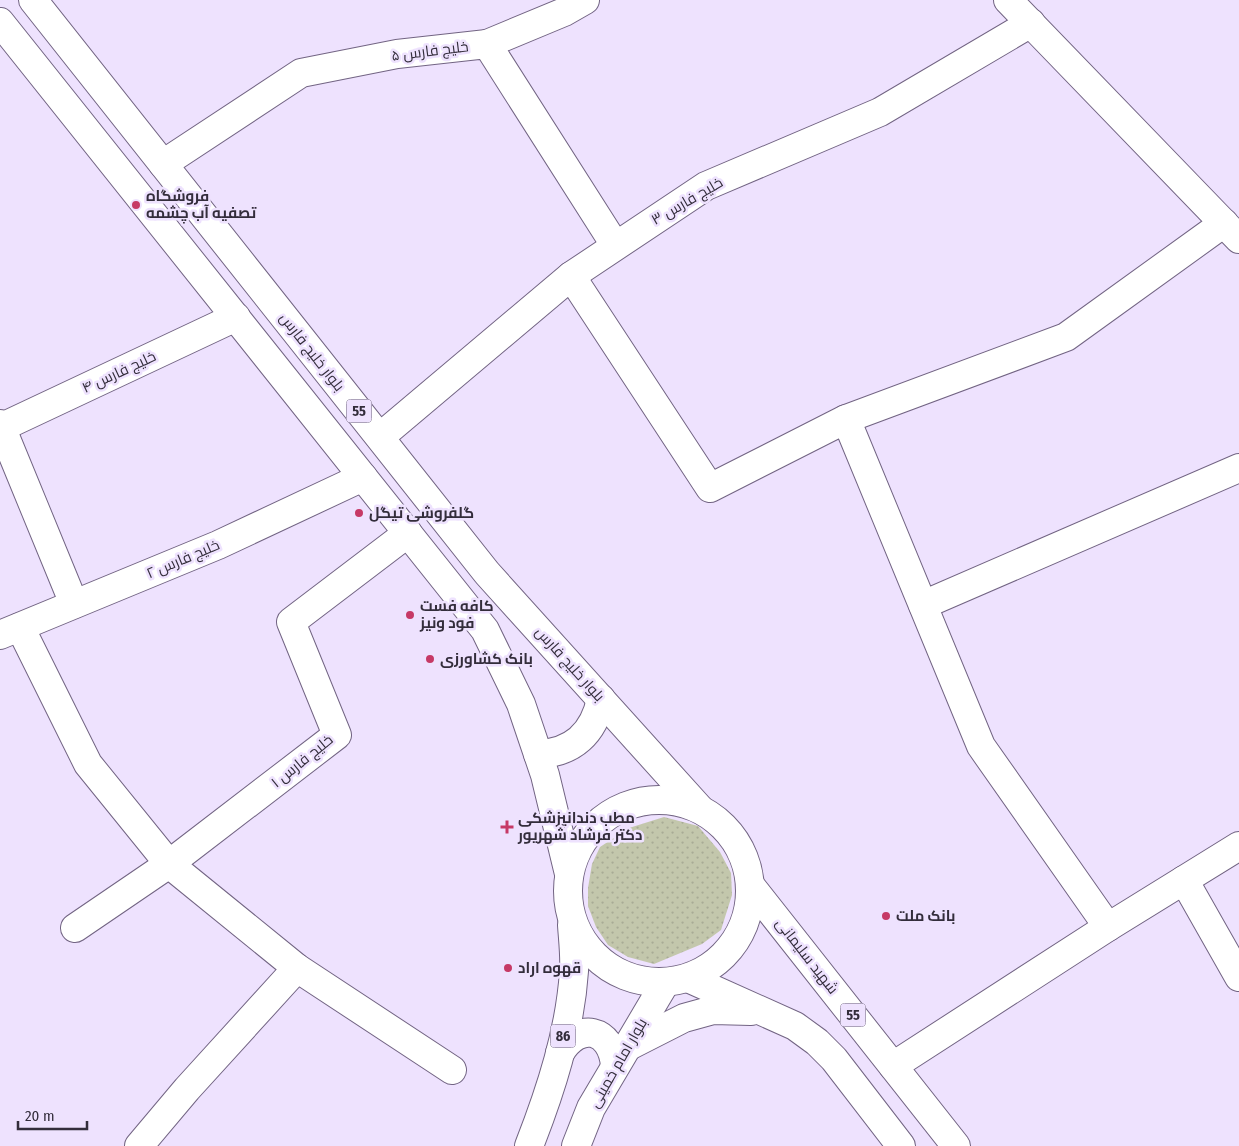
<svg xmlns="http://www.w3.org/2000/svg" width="1239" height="1146" font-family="'Fira Sans Condensed',Cairo,sans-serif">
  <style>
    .green { fill: url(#green-dots) }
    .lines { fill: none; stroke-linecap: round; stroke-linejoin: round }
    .minor-casing { stroke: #726483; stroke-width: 30 }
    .highway-casing { stroke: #726483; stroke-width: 30 }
    .minor { stroke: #fff; stroke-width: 28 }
    .highway { stroke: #fff; stroke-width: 28 }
    .poi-dot { fill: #c63966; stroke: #eee2fe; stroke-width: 2 }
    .labels { text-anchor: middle; stroke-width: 5; stroke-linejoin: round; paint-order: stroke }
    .shield { fill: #eee2fe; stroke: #6b6376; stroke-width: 1 }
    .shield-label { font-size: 14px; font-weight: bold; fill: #332d3b }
    .street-label { font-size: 15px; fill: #332d3b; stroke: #eee2fe }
    .poi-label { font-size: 15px; font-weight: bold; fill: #332d3b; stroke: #eee2fe; text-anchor: start }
  </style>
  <defs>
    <pattern id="green-dots" width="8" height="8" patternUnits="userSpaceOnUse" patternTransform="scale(1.25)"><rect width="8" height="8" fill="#c3c7ac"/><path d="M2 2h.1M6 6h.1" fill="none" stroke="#a8ab95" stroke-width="1.8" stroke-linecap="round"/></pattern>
  </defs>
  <rect width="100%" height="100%" fill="#eee2fe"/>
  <!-- green -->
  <polygon class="green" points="664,817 698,826 720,852 731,873 732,895 721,930 702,944 654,964 628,957 608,945 596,927 588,906 588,888 592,864 600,847 629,828"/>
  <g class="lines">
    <defs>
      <g id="minor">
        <polyline points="1008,0 1239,239"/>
        <polyline points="487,44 564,12 585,0"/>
        <polyline points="163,164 301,73 397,54 487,44 615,245"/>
        <polyline points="571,276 710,488 846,419 981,746 1108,927"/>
        <polyline points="846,419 1066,337 1224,223"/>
        <polyline points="0,424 74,604"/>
        <polyline points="0,428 236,317"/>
        <polyline points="380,437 571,276 706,186 880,112 1031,23"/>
        <polyline points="923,605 1239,468"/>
        <polyline points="20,627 88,764 169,864 297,968 452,1070"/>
        <polyline points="0,635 218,545 363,477"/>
        <polyline points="1184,880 1239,977"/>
        <polyline points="75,928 169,864 337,735 291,622 408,533"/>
        <polyline points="893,1066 1108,927 1239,846"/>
        <polyline points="139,1146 187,1089 297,968"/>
      </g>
      <g id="highway">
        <polyline points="33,0 487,573 699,808"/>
        <polyline points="0,22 485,630 521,704 545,775 569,874"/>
        <path d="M538 754C573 753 594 733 601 699"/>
        <circle cx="659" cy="891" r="91"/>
        <polyline points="750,885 956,1146"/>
        <polyline points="688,978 795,1026 817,1042 834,1059 901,1146"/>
        <polyline points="627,1047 684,1018 713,1010 751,1011"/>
        <path d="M560 1053C579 1021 611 1028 615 1065"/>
        <path d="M529 1146C551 1090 570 1031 574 971 575 956 573 940 572 925"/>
        <polyline points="576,1146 591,1108 665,983"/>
      </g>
    </defs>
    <!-- minor casing -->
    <use href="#minor" class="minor-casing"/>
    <!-- highway casing -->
    <use href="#highway" class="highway-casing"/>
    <!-- minor -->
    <use href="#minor" class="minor"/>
    <!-- highway -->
    <use href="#highway" class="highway"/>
  </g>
  <!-- markers -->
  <g class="poi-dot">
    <circle cx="136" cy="205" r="5"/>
    <circle cx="359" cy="513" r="5"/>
    <circle cx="410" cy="615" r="5"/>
    <circle cx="430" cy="659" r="5"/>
    <path d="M504.5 819.5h5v5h5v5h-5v5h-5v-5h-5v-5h5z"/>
    <circle cx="886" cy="916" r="5"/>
    <circle cx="508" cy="968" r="5"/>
  </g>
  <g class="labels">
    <!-- shield labels -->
    <g class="shield">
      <rect x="346.5" y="399.5" width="25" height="23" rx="4"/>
      <rect x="840.5" y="1003.5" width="25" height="23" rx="4"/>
      <rect x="550.5" y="1024.5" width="25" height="23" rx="4"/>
    </g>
    <g class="shield-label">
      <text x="359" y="416">55</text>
      <text x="853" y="1020">55</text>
      <text x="563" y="1041">86</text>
    </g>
    <!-- street labels -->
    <g class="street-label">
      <text transform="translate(430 51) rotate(-7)" y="5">۵ خلیج فارس</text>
      <text transform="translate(687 201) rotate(-30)" y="5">۳ خلیج فارس</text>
      <text transform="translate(312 352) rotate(52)" y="5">بلوار خلیج فارس</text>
      <text transform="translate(119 372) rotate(-25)" y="5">۴ خلیج فارس</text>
      <text transform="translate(183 559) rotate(-23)" y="5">۲ خلیج فارس</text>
      <text transform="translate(570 664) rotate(48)" y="5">بلوار خلیج فارس</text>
      <text transform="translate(302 761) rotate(-39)" y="5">۱ خلیج فارس</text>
      <text transform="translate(807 956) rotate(52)" y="5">شهید سلیمانی</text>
      <text transform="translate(618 1063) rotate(-60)" y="5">بلوار امام خمینی</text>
    </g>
    <!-- poi labels -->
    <g class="poi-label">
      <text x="146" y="201">فروشگاه<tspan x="146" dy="17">تصفیه آب چشمه</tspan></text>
      <text x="369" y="518">گلفروشی تیگل</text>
      <text x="420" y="611">کافه فست<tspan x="420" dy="17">فود ونیز</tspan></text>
      <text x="440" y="664">بانک کشاورزی</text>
      <text x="518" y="823">مطب دندانپزشکی<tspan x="518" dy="17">دکتر فرشاد شهریور</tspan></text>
      <text x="896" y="921">بانک ملت</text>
      <text x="518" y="973">قهوه اراد</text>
    </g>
  </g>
  <!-- scale -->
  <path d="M18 1121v8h69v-8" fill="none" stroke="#332d3b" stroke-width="2.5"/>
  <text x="25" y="1121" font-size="15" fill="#332d3b" stroke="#eee2fe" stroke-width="4" paint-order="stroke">20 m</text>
</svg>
